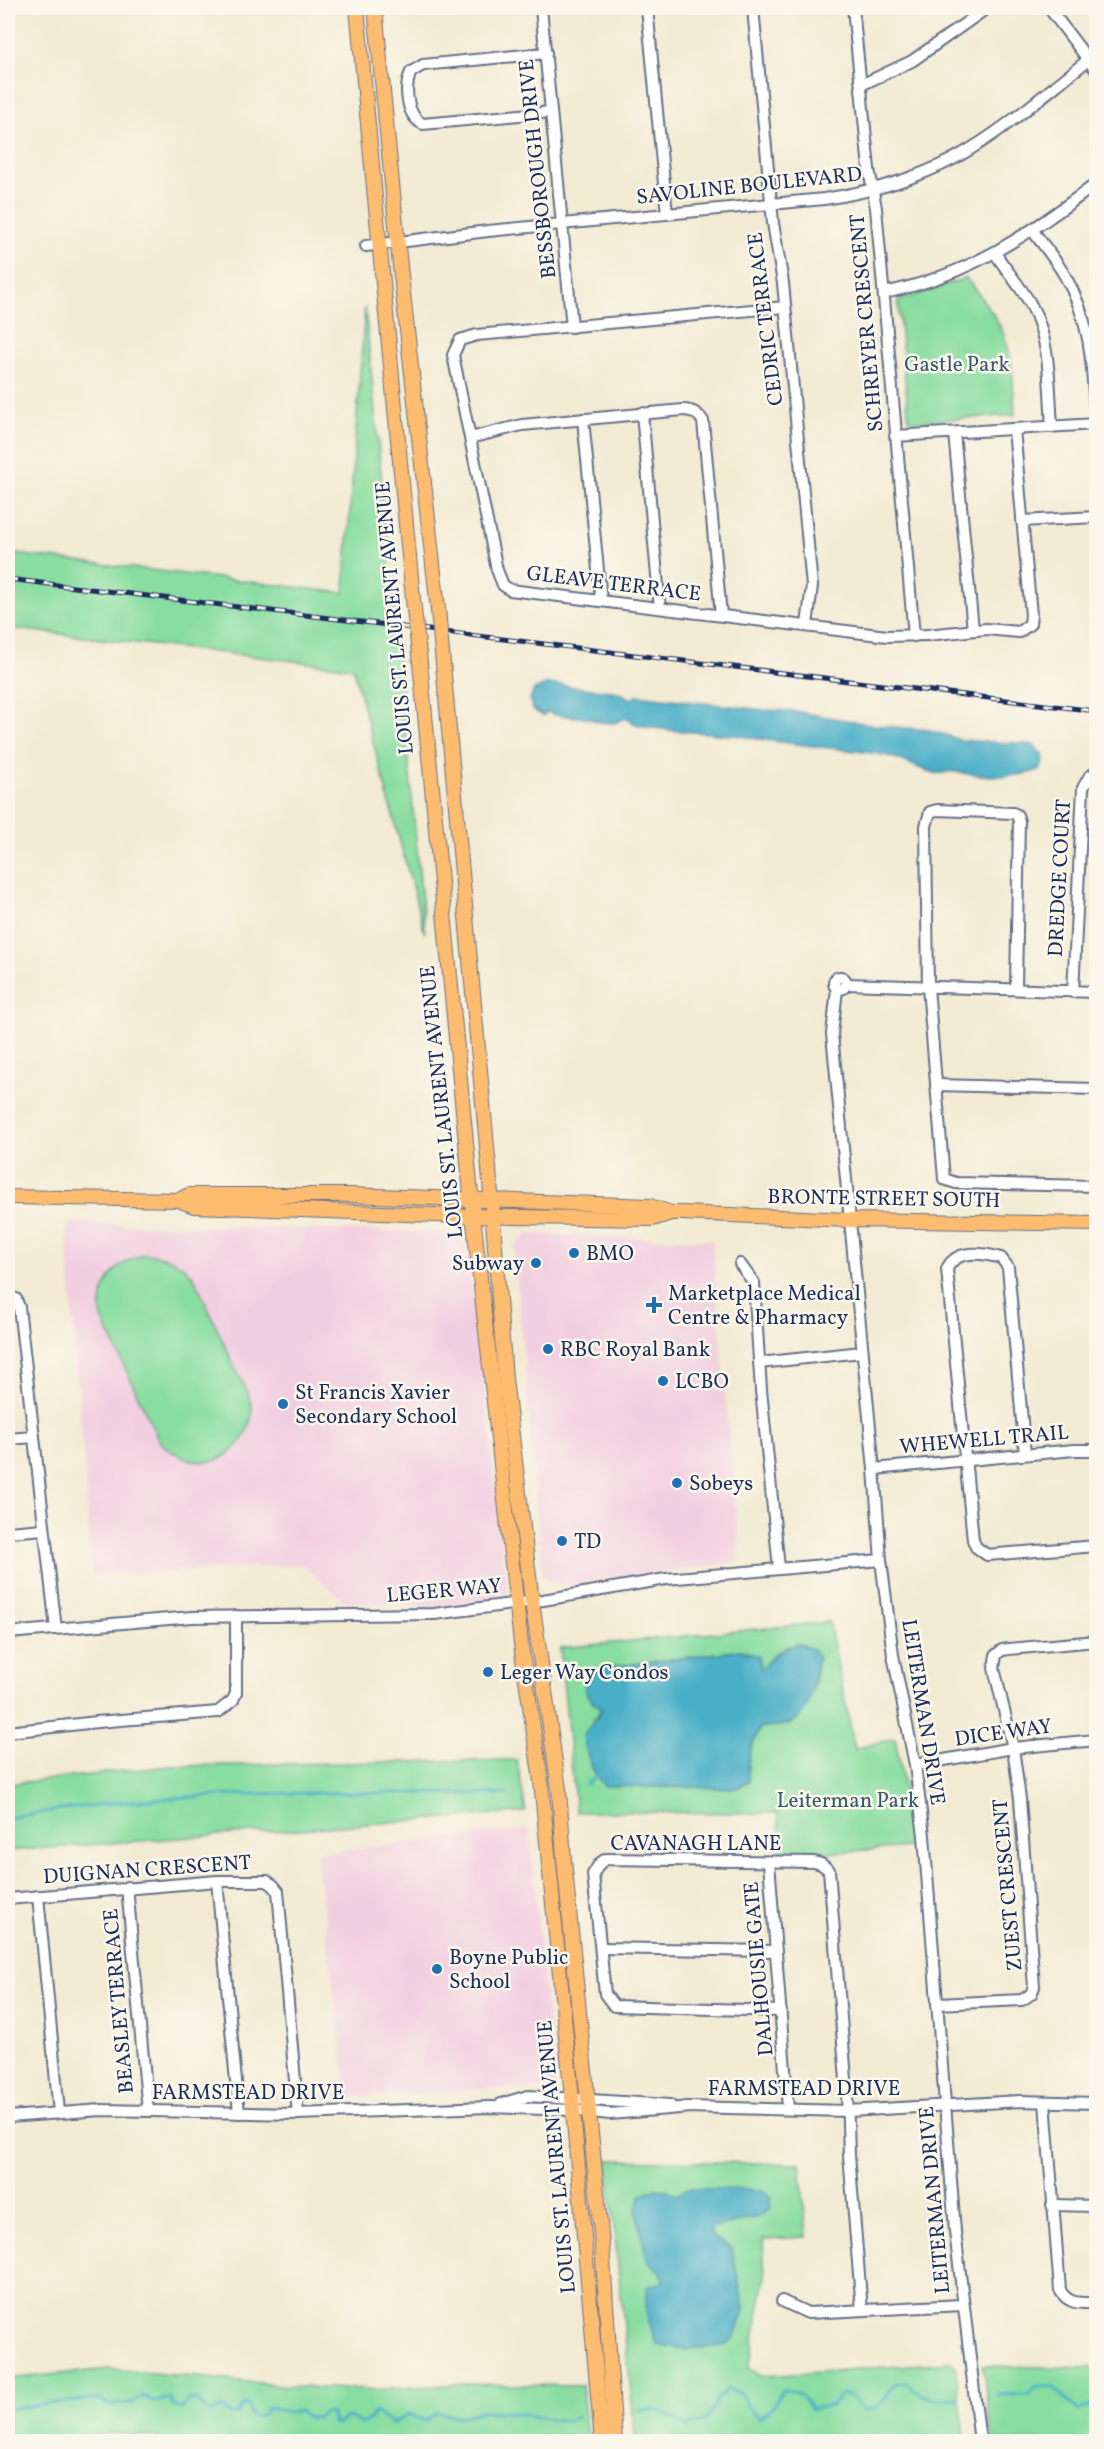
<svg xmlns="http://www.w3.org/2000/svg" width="1104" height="2449" font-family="Vollkorn,serif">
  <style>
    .built { fill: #f2cfe0 }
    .green { fill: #88dda0; stroke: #52867f; stroke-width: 1.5; fill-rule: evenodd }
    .water { fill: #48afc7; stroke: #326f92; stroke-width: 1.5 }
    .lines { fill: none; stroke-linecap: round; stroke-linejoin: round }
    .stream { stroke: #48afc7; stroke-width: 3 }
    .minor-casing { stroke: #667087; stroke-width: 14 }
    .major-casing { stroke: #667087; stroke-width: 16 }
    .minor { stroke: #fff; stroke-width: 10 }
    .major { stroke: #fdbc6f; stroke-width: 14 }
    .rail-casing { stroke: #1b2f5e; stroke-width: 5 }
    .rail { stroke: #fbf7ec; stroke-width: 3; stroke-dasharray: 9; stroke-linecap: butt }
    .major-bridge-casing { stroke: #667087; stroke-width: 16; stroke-linecap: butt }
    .major-bridge { stroke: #fdbc6f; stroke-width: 14 }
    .poi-dot { fill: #1f6fb2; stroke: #fbf7ec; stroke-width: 2 }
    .labels { text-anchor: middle; stroke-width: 5; stroke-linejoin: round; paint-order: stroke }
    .street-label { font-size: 21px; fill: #1b2f5e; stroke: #fbf7ec }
    .park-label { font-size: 21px; fill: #365a6e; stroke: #fbf7ec }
    .poi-label { font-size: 21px; fill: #1b2f5e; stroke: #fbf7ec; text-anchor: start }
  </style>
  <rect width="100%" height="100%" fill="#fbf7ec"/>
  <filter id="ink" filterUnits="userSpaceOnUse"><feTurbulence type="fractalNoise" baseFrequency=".0167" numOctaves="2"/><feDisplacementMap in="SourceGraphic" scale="12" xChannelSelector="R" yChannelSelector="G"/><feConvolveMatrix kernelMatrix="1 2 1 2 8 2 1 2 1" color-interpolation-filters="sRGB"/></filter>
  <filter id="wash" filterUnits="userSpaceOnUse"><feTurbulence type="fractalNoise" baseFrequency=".008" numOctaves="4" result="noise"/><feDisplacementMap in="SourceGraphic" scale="24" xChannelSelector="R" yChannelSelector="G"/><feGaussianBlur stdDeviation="1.35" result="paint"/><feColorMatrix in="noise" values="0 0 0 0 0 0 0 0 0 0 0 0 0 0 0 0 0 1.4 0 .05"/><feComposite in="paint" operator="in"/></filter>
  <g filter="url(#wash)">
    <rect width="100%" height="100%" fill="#f2ead2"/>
    <!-- built -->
    <g class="built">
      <polygon points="66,1223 455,1233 467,1244 509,1596 430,1608 345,1601 302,1565 92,1575"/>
      <polygon points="526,1234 712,1240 740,1562 559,1586 543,1577 514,1246"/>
      <polygon points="529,1829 554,2084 544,2089 494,2088 348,2097 316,1853"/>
    </g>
    <!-- green -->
    <g class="green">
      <path d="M966 278C981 298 998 317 1006 341 1014 364 1013 391 1015 415L909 422 898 301Z"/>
      <polygon points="365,307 425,934 353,668 8,628 8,553 344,593"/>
      <path d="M147 1254C167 1256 181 1262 194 1277 207 1307 221 1336 234 1366 240 1378 249 1391 251 1404 256 1427 235 1456 213 1461 191 1465 174 1455 159 1441L102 1318C96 1287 116 1260 147 1254Z"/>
      <path d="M829 1622 855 1749 895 1738 904 1785 910 1847 782 1856 778 1813 576 1812 560 1648ZM787 1646 818 1657 814 1684 778 1726 761 1727C751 1744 745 1761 749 1781L738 1788 604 1786 592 1720C608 1709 600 1686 598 1669L741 1650 760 1670 773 1655Z"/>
      <polygon points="517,1760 526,1812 8,1851 8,1784 170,1766"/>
      <polygon points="607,2160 800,2164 807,2237 763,2239 765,2277 749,2368 761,2376 781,2375 951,2362 955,2366 965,2434 896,2442 636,2441"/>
      <polygon points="983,2366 1096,2368 1096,2441 992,2441"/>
      <polygon points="110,2369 301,2387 369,2390 464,2384 582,2386 587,2441 159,2442 159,2437 112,2433 8,2441 8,2379"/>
    </g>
    <!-- water -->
    <g class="water">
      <path d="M548 684 619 692 631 699 638 695 763 710 793 711 874 725 930 730 960 740 1027 744 1033 745 1044 756 1041 769C1018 779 981 776 956 772 949 770 941 775 934 773 913 767 900 757 878 754 833 747 787 745 742 736 720 732 638 733 626 718L614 723 600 722 588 718 555 715 547 712 543 716 532 709 530 699 534 690Z"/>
      <path d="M800 1644 813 1649 818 1657C812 1678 814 1709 793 1722 785 1727 770 1726 761 1727 751 1745 745 1761 749 1781L738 1788 604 1786C591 1771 587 1756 583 1736 588 1727 599 1718 602 1708 589 1701 584 1694 585 1679L598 1669 741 1650 758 1656 761 1669C773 1656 782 1647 800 1644Z"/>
      <polygon points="655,2188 668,2190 677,2195 688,2188 763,2190 771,2198 769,2210 758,2217 710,2229 713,2237 732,2249 744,2309 735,2337 723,2346 685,2349 656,2344 646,2312 647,2287 663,2282 663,2275 647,2260 636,2211 641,2195"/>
    </g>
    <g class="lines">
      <!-- stream -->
      <g class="stream">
        <polyline points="587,1784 599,1774"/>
        <path d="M8 1818C171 1788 341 1792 507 1794"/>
        <polyline points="997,2395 1027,2394 1038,2386 1053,2387 1079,2411 1096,2403"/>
        <path d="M8 2409 99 2398 110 2405 130 2403 144 2396 155 2402 171 2398 172 2406 182 2409 189 2399 196 2400 210 2412 223 2408 230 2414H237L243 2405H248L251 2414 256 2417 263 2415 266 2408C280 2409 285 2414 300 2411L307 2417 315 2418 324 2412 331 2413 332 2422 338 2424 345 2418 350 2417 361 2424 369 2420 375 2412 392 2423 409 2414 426 2421 437 2412 459 2417 482 2411 513 2413 567 2421 576 2417"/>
        <path d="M639 2410H657L687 2426 705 2421 714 2408 717 2399 728 2389 741 2394 747 2408 760 2418 771 2409 783 2390C798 2390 803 2398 812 2409L831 2405 843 2394 851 2397 863 2410C881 2411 886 2396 895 2383H907C926 2402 935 2399 960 2398"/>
      </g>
    </g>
  </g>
  <g filter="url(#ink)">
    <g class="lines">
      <defs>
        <g id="minor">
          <polyline points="541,8 572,327"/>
          <polyline points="647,8 667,214"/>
          <polyline points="753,8 773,223 783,283 812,586 807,625"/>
          <polyline points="853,8 869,169 876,208 914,636"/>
          <polyline points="1049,8 1096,70"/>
          <path d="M546 53 423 65 411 72C404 87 406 116 423 124L551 112"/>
          <polyline points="861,85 912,61 987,8"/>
          <path d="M1033 231C1044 246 1056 260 1065 276 1093 324 1092 370 1096 424"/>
          <path d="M366 246 488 231 824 199C870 192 914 180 955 158 1006 130 1050 89 1096 54"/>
          <path d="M995 253C1006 270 1020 286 1030 303 1051 340 1049 385 1052 427"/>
          <path d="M884 293C971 275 1027 235 1096 184"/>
          <polyline points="785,307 477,335 460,340 453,355 497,570 503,585 510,590 887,636 927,635 986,629 1019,632 1030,624 1031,615 1014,429"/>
          <polyline points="642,413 660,608"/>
          <polyline points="583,419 601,600"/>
          <polyline points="954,433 973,630"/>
          <polyline points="895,436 1096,424"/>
          <path d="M470 438 522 425 683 410C692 410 698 413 703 421L721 615"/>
          <polyline points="1022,521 1096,517"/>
          <circle cx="840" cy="983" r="6"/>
          <polyline points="846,984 1096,992"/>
          <polyline points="1016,988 1019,821 1017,815 1013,813 937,810 930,812 926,826 928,987 944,1179 956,1183 1096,1186"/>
          <polyline points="837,989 832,1034 874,1469 881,1560 893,1655 915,1765 924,1836 955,2231 980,2442"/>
          <polyline points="1073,992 1083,788 1089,777 1096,772"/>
          <polyline points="936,1085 1096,1089"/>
          <polyline points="740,1264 754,1283 761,1390 779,1568"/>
          <polyline points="8,1296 16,1299 19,1307 56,1629"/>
          <polyline points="759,1363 862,1352"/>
          <polyline points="8,1439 34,1437"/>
          <path d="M1025 1454 1008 1267 1001 1258C983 1253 956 1249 947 1269L973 1540 976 1547 987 1555 1096 1546"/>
          <polyline points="874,1469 1074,1450 1096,1450"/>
          <polyline points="8,1532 44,1529"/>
          <polyline points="8,1633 192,1617 434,1614 543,1600 666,1579 881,1560"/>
          <polyline points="8,1732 97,1722 218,1712 233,1700 236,1693 236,1616"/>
          <polyline points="915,1765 1013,1748 1096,1740"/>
          <polyline points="769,1862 788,2109"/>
          <polyline points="217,1881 239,2113"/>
          <polyline points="127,1887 148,2111"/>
          <polyline points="38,1896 59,2112"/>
          <polyline points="8,1899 217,1881 267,1881 273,1885 278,1891 298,2114"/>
          <polyline points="601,1948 776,1951"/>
          <polyline points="937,2004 1022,2000 1031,1994 1034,1987 1020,1799 1013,1748 994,1668 996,1655 1002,1650 1009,1649 1096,1641"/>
          <polyline points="781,2011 614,2006 605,1994 593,1874 600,1863 606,1859 814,1862 821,1864 829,1870 847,2092 849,2155 862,2310"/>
          <path d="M1045 2102 1060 2290C1068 2305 1081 2303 1096 2303"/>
          <polyline points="501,2104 528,2096 670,2105"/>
          <polyline points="685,2107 848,2111 1020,2101 1096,2103"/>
          <polyline points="8,2117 101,2110 298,2114 489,2107 573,2110 610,2114 691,2107"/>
          <polyline points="1052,2205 1096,2206"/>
          <polyline points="782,2301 808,2313 962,2305"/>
        </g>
        <g id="major">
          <polyline points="357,8 414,609"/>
          <polyline points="375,8 400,266 438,609"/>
          <polyline points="420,663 473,1215 522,1652 541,1781 572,2098 602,2442"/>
          <polyline points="443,664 489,1169 505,1378 532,1601 559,1790 564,1860 602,2244 615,2442"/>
          <polyline points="8,1197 179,1200 194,1206 461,1216 652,1219 671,1213 682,1213 850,1220 1096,1224"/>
          <polyline points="179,1200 189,1195 350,1195 650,1206 671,1213"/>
        </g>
      </defs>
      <!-- minor casing -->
      <use href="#minor" class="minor-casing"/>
      <!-- major casing -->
      <use href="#major" class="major-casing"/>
      <!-- minor -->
      <use href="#minor" class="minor"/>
      <!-- major -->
      <use href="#major" class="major"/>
      <defs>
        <polyline id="rail" points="8,579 1096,711"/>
      </defs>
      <!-- rail casing -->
      <use href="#rail" class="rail-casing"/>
      <!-- rail -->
      <use href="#rail" class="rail"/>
      <defs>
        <g id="major-bridge">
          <polyline points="414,609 420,663"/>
          <polyline points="438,609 443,664"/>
        </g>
      </defs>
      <!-- major-bridge casing -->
      <use href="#major-bridge" class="major-bridge-casing"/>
      <!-- major-bridge -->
      <use href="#major-bridge" class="major-bridge"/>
    </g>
  </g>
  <!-- markers -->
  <g class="poi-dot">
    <circle cx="574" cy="1253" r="6"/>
    <circle cx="536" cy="1263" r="6"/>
    <path d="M651 1296h6v6h6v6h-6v6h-6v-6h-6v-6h6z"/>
    <circle cx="548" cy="1349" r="6"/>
    <circle cx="663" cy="1381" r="6"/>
    <circle cx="283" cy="1404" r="6"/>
    <circle cx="677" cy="1483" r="6"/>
    <circle cx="562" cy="1541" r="6"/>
    <circle cx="488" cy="1672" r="6"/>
    <circle cx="437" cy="1969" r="6"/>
  </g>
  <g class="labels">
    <!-- street labels -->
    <g class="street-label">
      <text transform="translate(537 169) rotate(-96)" y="7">BESSBOROUGH DRIVE</text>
      <text transform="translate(749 185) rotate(-6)" y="7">SAVOLINE BOULEVARD</text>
      <text transform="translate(765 319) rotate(-97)" y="7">CEDRIC TERRACE</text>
      <text transform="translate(866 323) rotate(-95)" y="7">SCHREYER CRESCENT</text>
      <text transform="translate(614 583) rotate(7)" y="7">GLEAVE TERRACE</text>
      <text transform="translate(394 618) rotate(-95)" y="7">LOUIS ST. LAURENT AVENUE</text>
      <text transform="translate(1059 878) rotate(-87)" y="7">DREDGE COURT</text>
      <text transform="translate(441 1102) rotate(-96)" y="7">LOUIS ST. LAURENT AVENUE</text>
      <text transform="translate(884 1198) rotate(1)" y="7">BRONTE STREET SOUTH</text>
      <text transform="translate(984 1439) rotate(-5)" y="7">WHEWELL TRAIL</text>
      <text transform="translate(444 1590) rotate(-5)" y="7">LEGER WAY</text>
      <text transform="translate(924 1712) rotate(81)" y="7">LEITERMAN DRIVE</text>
      <text transform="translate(1003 1732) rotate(-8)" y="7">DICE WAY</text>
      <text x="696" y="1850">CAVANAGH LANE</text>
      <text transform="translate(147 1869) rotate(-4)" y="7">DUIGNAN CRESCENT</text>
      <text transform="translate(1007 1885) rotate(-95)" y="7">ZUEST CRESCENT</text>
      <text transform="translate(758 1969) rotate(-95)" y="7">DALHOUSIE GATE</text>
      <text transform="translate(118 2001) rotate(-95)" y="7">BEASLEY TERRACE</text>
      <text x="804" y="2095">FARMSTEAD DRIVE</text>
      <text x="248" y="2099">FARMSTEAD DRIVE</text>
      <text transform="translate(556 2157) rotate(-95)" y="7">LOUIS ST. LAURENT AVENUE</text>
      <text transform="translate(934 2200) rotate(-95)" y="7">LEITERMAN DRIVE</text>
    </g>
    <!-- park labels -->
    <g class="park-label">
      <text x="957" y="371">Gastle Park</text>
      <text x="848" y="1807">Leiterman Park</text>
    </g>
    <!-- poi labels -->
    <g class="poi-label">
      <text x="586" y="1260">BMO</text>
      <text x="524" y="1270" text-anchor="end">Subway</text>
      <text x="668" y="1300">Marketplace Medical<tspan x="668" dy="24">Centre &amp; Pharmacy</tspan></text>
      <text x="560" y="1356">RBC Royal Bank</text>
      <text x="675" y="1388">LCBO</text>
      <text x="295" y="1399">St Francis Xavier<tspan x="295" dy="24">Secondary School</tspan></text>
      <text x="689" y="1490">Sobeys</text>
      <text x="574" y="1548">TD</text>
      <text x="500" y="1679">Leger Way Condos</text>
      <text x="449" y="1964">Boyne Public<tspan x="449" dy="24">School</tspan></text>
    </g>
  </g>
  <!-- margin -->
  <rect width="1104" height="2449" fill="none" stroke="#fbf7ec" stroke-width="30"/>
</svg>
